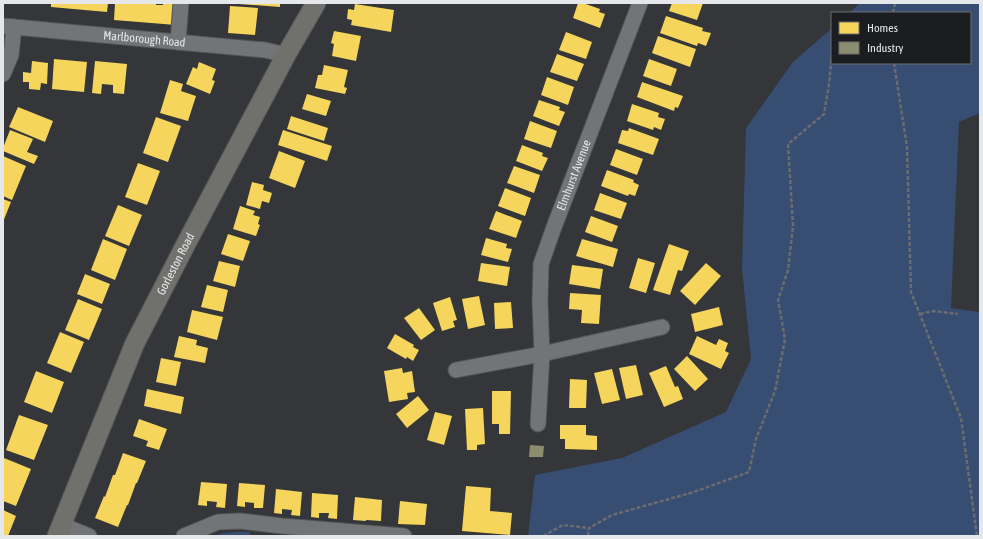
<svg xmlns="http://www.w3.org/2000/svg" width="983" height="539" font-family="'Asap Condensed',sans-serif">
  <style>
    .green { fill: #374d72 }
    .homes { fill: #f6d55c }
    .industry { fill: #8c8c6e }
    .lines { fill: none; stroke-linecap: round; stroke-linejoin: round }
    .minor-casing { stroke: #515355; stroke-width: 17 }
    .major-casing { stroke: #515355; stroke-width: 21 }
    .path { stroke: #6b6c6f; stroke-width: 2.5; stroke-dasharray: 4 2; stroke-linecap: butt }
    .minor { stroke: #737476; stroke-width: 15 }
    .major { stroke: #70716c; stroke-width: 19 }
    .labels { text-anchor: middle; stroke-width: 4; stroke-linejoin: round; paint-order: stroke }
    .street-label { font-size: 12px; fill: #e5e7eb; stroke: #1c1d20 }
  </style>
  <rect width="100%" height="100%" fill="#343639"/>
  <!-- green -->
  <g class="green">
    <polygon points="860,3 980,3 980,113 959,122 951,308 980,312 980,536 528,536 535,475 622,458 726,412 751,359 742,268 746,128 793,62 832,28 832,63 970,63 970,13 849,13"/>
    <polygon points="236,532 250,532 250,536 212,536 224,533"/>
  </g>
  <!-- homes -->
  <g class="homes">
    <polygon points="51,3 108,3 107,12 51,7"/>
    <polygon points="115,3 145,4 145,3 156,3 156,5 163,5 163,3 175,3 176,25 114,20"/>
    <polygon points="239,3 280,3 280,7 239,4"/>
    <polygon points="578,3 583,3 600,9 599,12 605,14 600,28 573,18"/>
    <polygon points="672,3 703,3 697,20 669,11"/>
    <polygon points="355,4 394,10 391,32 351,25 352,20 347,19 348,9 354,10"/>
    <polygon points="230,6 258,8 255,35 228,33"/>
    <polygon points="666,16 703,28 702,31 711,33 706,46 698,43 697,46 660,33"/>
    <polygon points="334,31 361,36 356,61 332,56 334,44 331,43"/>
    <polygon points="566,32 592,42 586,59 559,50"/>
    <polygon points="658,36 696,49 690,67 652,53"/>
    <polygon points="557,54 584,64 577,81 550,72"/>
    <polygon points="54,59 87,62 84,92 52,89"/>
    <polygon points="649,59 677,69 671,86 643,76"/>
    <polygon points="32,61 48,63 47,84 41,83 40,90 29,89 29,82 23,82 23,72 31,73"/>
    <polygon points="95,61 127,64 124,94 113,93 113,85 102,84 101,94 92,93"/>
    <polygon points="199,62 216,69 212,80 215,81 210,94 186,84 193,67 197,69"/>
    <polygon points="324,65 348,70 344,87 347,88 345,94 315,88 318,75 322,75"/>
    <polygon points="547,77 574,87 568,105 541,95"/>
    <polygon points="170,80 183,84 181,91 196,96 188,121 160,113"/>
    <polygon points="642,82 683,96 678,108 675,107 674,111 637,97"/>
    <polygon points="307,94 331,101 326,116 302,109"/>
    <polygon points="539,100 560,107 559,110 565,112 559,126 533,116"/>
    <polygon points="632,104 659,113 658,117 665,119 661,130 654,127 653,130 627,121"/>
    <polygon points="18,107 53,121 45,142 9,127"/>
    <polygon points="291,116 328,128 324,141 287,129"/>
    <polygon points="156,117 181,126 168,162 143,153"/>
    <polygon points="530,121 557,131 551,148 524,139"/>
    <polygon points="629,128 659,139 653,155 618,143 622,130 628,131"/>
    <polygon points="10,130 33,139 27,152 38,156 34,164 3,151 3,148"/>
    <polygon points="283,130 332,146 327,161 278,145"/>
    <polygon points="522,145 543,153 542,156 548,158 542,171 516,161"/>
    <polygon points="616,149 643,159 637,175 610,165"/>
    <polygon points="279,151 305,161 295,188 269,178"/>
    <polygon points="3,156 26,166 12,200 3,196"/>
    <polygon points="138,163 160,171 147,205 125,197"/>
    <polygon points="514,166 540,175 534,193 507,183"/>
    <polygon points="607,170 634,180 633,182 639,185 635,196 629,194 628,196 601,186"/>
    <polygon points="252,182 264,185 263,190 272,193 269,203 262,201 260,209 246,205"/>
    <polygon points="505,188 531,198 525,216 498,206"/>
    <polygon points="600,193 627,203 621,219 594,210"/>
    <polygon points="3,199 11,202 3,222"/>
    <polygon points="118,205 142,215 129,246 105,236"/>
    <polygon points="240,206 255,211 253,215 260,217 258,224 260,225 256,236 233,229"/>
    <polygon points="496,211 522,221 516,238 489,229"/>
    <polygon points="591,216 618,226 612,242 585,232"/>
    <polygon points="228,234 250,241 243,261 221,254"/>
    <polygon points="486,238 507,244 506,248 512,249 508,262 481,255"/>
    <polygon points="103,239 127,249 115,280 91,270"/>
    <polygon points="582,239 618,249 613,267 576,256"/>
    <polygon points="669,244 689,251 682,271 678,270 670,295 653,290"/>
    <polygon points="638,258 655,263 646,293 629,288"/>
    <polygon points="219,261 240,266 235,287 213,281"/>
    <polygon points="481,263 510,267 507,286 478,281"/>
    <polygon points="706,263 721,276 695,305 680,291"/>
    <polygon points="572,265 603,269 600,289 569,284"/>
    <polygon points="85,274 110,284 102,304 77,294"/>
    <polygon points="207,285 228,290 223,312 201,307"/>
    <polygon points="570,293 601,295 599,324 581,323 582,310 569,309"/>
    <polygon points="479,296 485,325 468,329 462,299"/>
    <polygon points="450,297 457,320 453,321 455,327 442,331 433,303"/>
    <polygon points="78,299 102,309 89,340 65,330"/>
    <polygon points="511,302 513,328 495,329 494,303"/>
    <polygon points="719,307 723,325 695,332 691,314"/>
    <polygon points="419,308 435,330 421,340 404,318"/>
    <polygon points="192,310 223,317 217,340 187,332"/>
    <polygon points="60,332 84,342 71,373 47,363"/>
    <polygon points="395,334 414,345 413,347 419,350 413,361 407,357 406,359 387,348"/>
    <polygon points="179,336 197,340 196,345 208,348 205,363 174,357"/>
    <polygon points="697,336 716,345 719,339 728,343 725,351 729,353 721,369 689,354"/>
    <polygon points="687,356 708,379 695,391 674,369"/>
    <polygon points="161,358 181,362 176,386 156,382"/>
    <polygon points="636,365 643,395 626,399 619,368"/>
    <polygon points="666,366 675,387 678,386 683,399 664,407 649,373"/>
    <polygon points="402,368 403,373 412,371 415,392 407,393 408,399 389,402 384,371"/>
    <polygon points="612,369 620,400 602,404 594,373"/>
    <polygon points="36,371 64,382 52,413 24,402"/>
    <polygon points="570,379 587,380 586,408 569,408"/>
    <polygon points="147,389 184,397 181,414 144,406"/>
    <polygon points="492,391 511,391 510,434 499,434 499,424 492,424"/>
    <polygon points="418,396 429,410 407,428 396,414"/>
    <polygon points="483,408 485,444 477,445 477,450 467,450 465,409"/>
    <polygon points="435,412 452,416 444,445 427,440"/>
    <polygon points="19,415 48,425 34,460 6,450"/>
    <polygon points="139,419 167,429 159,450 146,446 148,441 133,436"/>
    <polygon points="560,425 586,425 586,435 597,436 597,450 565,449 565,439 560,439"/>
    <polygon points="123,453 146,461 137,483 136,483 128,505 127,505 118,527 95,518 104,496 105,497 113,475 115,475"/>
    <polygon points="4,458 31,469 16,506 3,501 3,460"/>
    <polygon points="201,482 227,484 225,508 216,507 217,502 207,501 207,506 198,505"/>
    <polygon points="239,483 265,485 263,508 254,508 254,503 245,502 245,507 237,506"/>
    <polygon points="466,486 491,488 490,511 512,513 510,535 462,531"/>
    <polygon points="276,489 302,492 300,516 291,515 292,510 282,509 282,514 274,513"/>
    <polygon points="312,493 338,495 337,519 328,518 329,513 319,513 319,518 311,517"/>
    <polygon points="355,497 382,500 381,521 366,520 366,521 353,520"/>
    <polygon points="400,501 427,504 425,525 398,524"/>
    <polygon points="3,510 16,516 8,536 3,536"/>
  </g>
  <!-- industry -->
  <polygon class="industry" points="530,445 544,446 543,457 529,457"/>
  <g class="lines">
    <defs>
      <g id="minor">
        <path id="s1" d="M3 26 265 50 286 55"/>
        <polyline points="178,42 181,3"/>
        <polyline points="3,74 11,55 14,27"/>
        <polyline points="456,370 542,354 662,327"/>
        <path id="s2" d="M538 424 542 354 540 302 541 264 554 227 640 3"/>
        <polyline points="62,525 89,536"/>
        <polyline points="184,536 218,522 240,521 282,526 404,536"/>
      </g>
      <g id="major">
        <path id="s3" d="M57 536 135 343 188 240 286 55 316 3"/>
      </g>
    </defs>
    <!-- minor casing -->
    <use href="#minor" class="minor-casing"/>
    <!-- major casing -->
    <use href="#major" class="major-casing"/>
    <!-- path -->
    <g class="path">
      <polyline points="893,13 895,3"/>
      <polyline points="894,63 907,147 911,292 961,418 977,536"/>
      <polyline points="920,314 933,311 958,314"/>
      <polyline points="543,536 563,525 589,528"/>
      <polyline points="588,536 589,528 612,515 694,492 749,472 756,439 775,391 785,339 778,300 788,270 793,226 788,144 824,114 829,84 832,54"/>
    </g>
    <!-- minor -->
    <use href="#minor" class="minor"/>
    <!-- major -->
    <use href="#major" class="major"/>
  </g>
  <g class="labels">
    <!-- street labels -->
    <g class="street-label">
      <text dy="4" stroke="none"><textPath href="#s1" startOffset="142">Marlborough Road</textPath></text>
      <text dy="4" stroke="none"><textPath href="#s2" startOffset="255">Elmhurst Avenue</textPath></text>
      <text dy="4" stroke="none"><textPath href="#s3" startOffset="297">Gorleston Road</textPath></text>
    </g>
  </g>
  <!-- border -->
  <rect width="983" height="539" fill="none" stroke="#e5e7eb" stroke-width="8"/>
  <!-- legend -->
  <rect x="831" y="12" width="140" height="52" fill="#1c1d20" stroke="#6c6e71"/>
  <rect x="839" y="22" width="20" height="12" fill="#f6d55c" stroke="#6c6e71"/>
  <text x="867" y="32" font-size="12" fill="#e5e7eb">Homes</text>
  <rect x="839" y="42" width="20" height="12" fill="#8c8c6e" stroke="#6c6e71"/>
  <text x="867" y="52" font-size="12" fill="#e5e7eb">Industry</text>
</svg>
